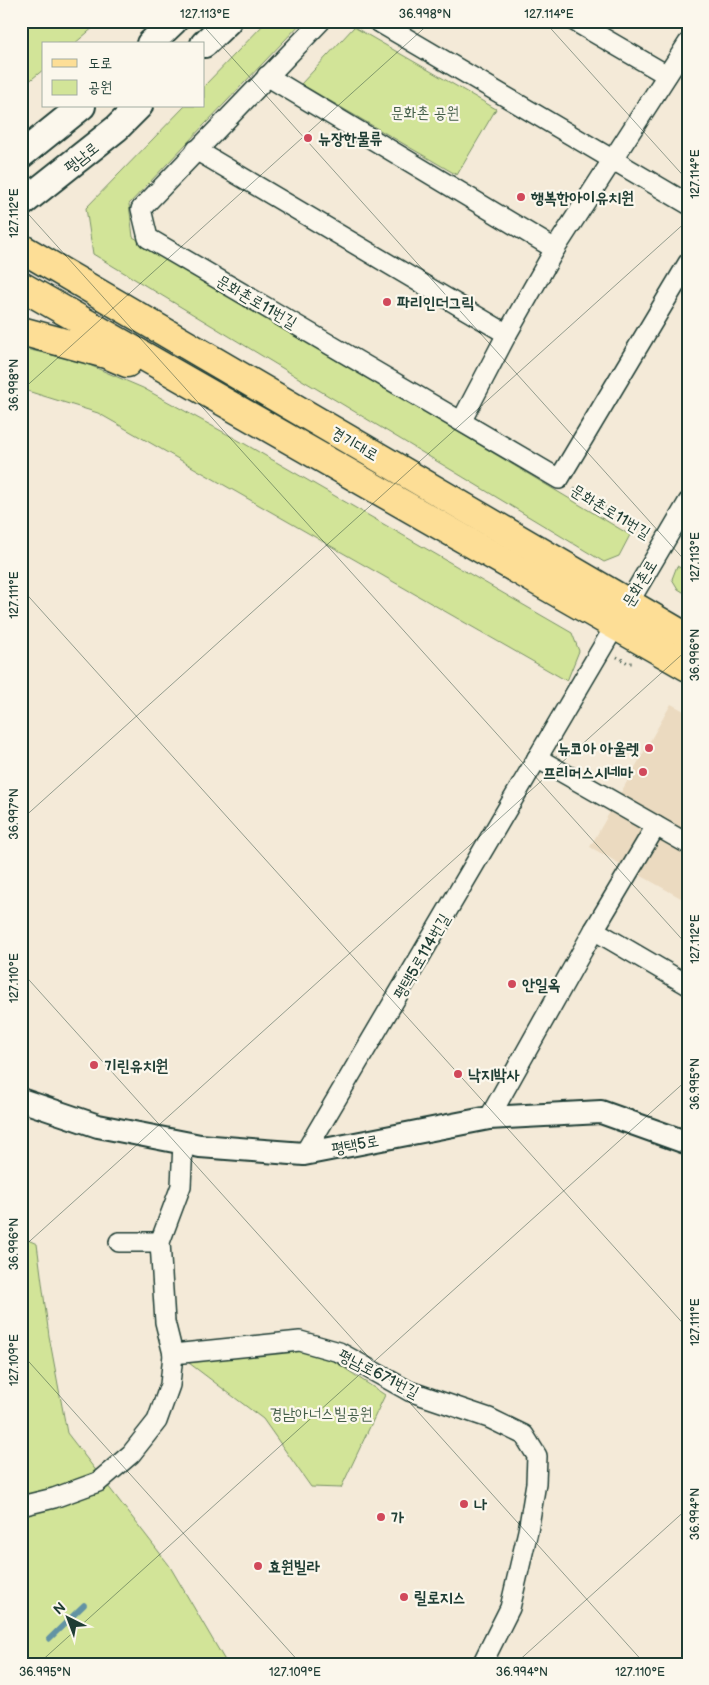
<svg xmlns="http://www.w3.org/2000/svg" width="709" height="1685" font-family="'Balsamiq Sans','Poor Story',sans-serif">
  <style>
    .built { fill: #ebdac0 }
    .green { fill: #d2e498; stroke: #789066 }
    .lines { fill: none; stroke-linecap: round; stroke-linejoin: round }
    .stream { stroke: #6293a4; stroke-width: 5.5 }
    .minor-casing { stroke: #1f3d34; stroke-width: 22 }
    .tertiary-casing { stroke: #1f3d34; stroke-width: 26 }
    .secondary-casing { stroke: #1f3d34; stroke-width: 30 }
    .primary-casing { stroke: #1f3d34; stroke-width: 31 }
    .path { stroke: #1f3d34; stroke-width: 3; stroke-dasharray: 1 4; stroke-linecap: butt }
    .minor { stroke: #fbf7ec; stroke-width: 19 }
    .tertiary { stroke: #fbf7ec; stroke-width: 22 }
    .secondary { stroke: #fbf7ec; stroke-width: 26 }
    .primary { stroke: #fdde96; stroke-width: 28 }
    .ticks { fill: none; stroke: #1f3d34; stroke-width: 1; stroke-opacity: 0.45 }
    .poi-dot { fill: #d1495b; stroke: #fbf7ec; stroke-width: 2 }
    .labels { text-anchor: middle; stroke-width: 4.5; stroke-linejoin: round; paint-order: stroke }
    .park-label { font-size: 16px; fill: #435e48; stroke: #fbf7ec }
    .poi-label { font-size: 16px; font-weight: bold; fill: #1f3d34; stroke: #fbf7ec; text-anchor: start }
    .street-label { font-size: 16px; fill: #1f3d34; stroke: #fbf7ec }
    .neatline { fill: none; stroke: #1f3d34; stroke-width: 2 }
    .ticks-label { font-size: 12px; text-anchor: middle; fill: #1f3d34 }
  </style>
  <rect width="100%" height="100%" fill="#f4ead8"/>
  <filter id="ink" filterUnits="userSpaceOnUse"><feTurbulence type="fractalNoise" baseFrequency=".02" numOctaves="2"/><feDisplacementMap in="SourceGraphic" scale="10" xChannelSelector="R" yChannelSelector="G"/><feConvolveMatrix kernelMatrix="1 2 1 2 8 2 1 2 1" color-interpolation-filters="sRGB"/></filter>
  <g filter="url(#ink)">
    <!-- built -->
    <polygon class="built" points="671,704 688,713 688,902 590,847"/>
    <!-- green -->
    <g class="green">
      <polygon points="21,21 101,21 74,44 44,44 44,69 21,88"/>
      <polygon points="267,21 303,21 129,204 133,237 630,535 619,556 604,562 93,254 86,208 185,106 204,106 204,86"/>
      <polygon points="354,27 496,109 457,175 301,84"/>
      <polygon points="21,348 80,361 143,388 245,444 572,633 579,651 567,681 98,413 21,389"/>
      <polygon points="677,566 688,572 688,595 678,589 672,579"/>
      <polygon points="21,1237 37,1244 49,1336 67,1433 169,1565 227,1664 21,1664"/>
      <polygon points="300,1346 320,1352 385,1395 341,1488 311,1487 263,1419 189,1363"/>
    </g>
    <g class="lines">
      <!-- stream -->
      <polyline class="stream" points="49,1639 84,1605"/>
      <defs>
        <g id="minor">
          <polyline points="321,21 141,209 148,238 559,479 688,263"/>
          <polyline points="377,21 688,204"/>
          <polyline points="574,21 667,75"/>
          <polyline points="267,76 555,249"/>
          <polyline points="196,150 507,334"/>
          <polyline points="462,420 507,334 555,249 688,43"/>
          <polyline points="537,758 688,844"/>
          <polyline points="594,930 688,985"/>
          <polyline points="489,1118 594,930 656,826"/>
          <polyline points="304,1154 688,502"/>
          <polyline points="119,1242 160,1242"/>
          <polyline points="173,1354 300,1341 339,1352 409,1391 489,1418 524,1435 537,1456 536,1483 528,1531 510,1608 482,1664"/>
          <polyline points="21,1506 54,1498 98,1482 131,1454 157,1421 170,1385 173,1354 165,1322 160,1242 181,1186 183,1143"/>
        </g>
        <polyline id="tertiary" points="21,1100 98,1126 200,1146 304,1154 489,1118 601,1112 688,1143"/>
        <g id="secondary">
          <polyline points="150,44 174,21"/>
          <polyline points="204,44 228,21"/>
          <polyline points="21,155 82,106"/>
          <polyline points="21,204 117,128 139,106"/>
        </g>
        <g id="primary">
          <polyline points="21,248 688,638"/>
          <polyline points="21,286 688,667"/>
          <polyline points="21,331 106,354 127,363"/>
        </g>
      </defs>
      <!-- minor casing -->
      <use href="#minor" class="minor-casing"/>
      <!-- tertiary casing -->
      <use href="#tertiary" class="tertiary-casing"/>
      <!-- secondary casing -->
      <use href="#secondary" class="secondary-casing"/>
      <!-- primary casing -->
      <use href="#primary" class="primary-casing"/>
      <!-- path -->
      <g class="path">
        <polyline points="574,489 648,534"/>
        <polyline points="617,657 628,663 634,663"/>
      </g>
      <!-- minor -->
      <use href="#minor" class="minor"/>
      <!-- tertiary -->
      <use href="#tertiary" class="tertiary"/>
      <!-- secondary -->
      <use href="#secondary" class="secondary"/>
      <!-- primary -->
      <use href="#primary" class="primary"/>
    </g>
  </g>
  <!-- ticks -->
  <path class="ticks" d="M199 21 688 564M544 21 688 181M21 206 688 946M21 391 432 21M21 588 688 1329M21 820 688 220M21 971 645 1664M21 1249 688 649M21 1353 301 1664M38 1664 688 1079M515 1664 688 1508"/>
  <!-- markers -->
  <g class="poi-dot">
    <circle cx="308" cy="138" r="5"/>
    <circle cx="521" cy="197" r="5"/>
    <circle cx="387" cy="302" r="5"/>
    <circle cx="649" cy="748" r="5"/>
    <circle cx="643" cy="772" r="5"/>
    <circle cx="512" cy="984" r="5"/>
    <circle cx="94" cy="1065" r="5"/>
    <circle cx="458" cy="1074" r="5"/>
    <circle cx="464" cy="1504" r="5"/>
    <circle cx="381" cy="1517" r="5"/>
    <circle cx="258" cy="1566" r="5"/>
    <circle cx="404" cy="1597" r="5"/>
  </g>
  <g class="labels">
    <!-- park labels -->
    <g class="park-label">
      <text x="425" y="118">문화촌 공원</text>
      <text x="321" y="1419">경남아너스빌공원</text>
    </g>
    <!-- poi labels -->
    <g class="poi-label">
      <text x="318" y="144">뉴장한물류</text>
      <text x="531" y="203">행복한아이유치원</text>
      <text x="397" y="308">파리인더그릭</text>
      <text x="639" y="754" text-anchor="end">뉴코아 아울렛</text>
      <text x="633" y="778" text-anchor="end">프리머스시네마</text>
      <text x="522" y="990">안일옥</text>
      <text x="104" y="1071">기린유치원</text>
      <text x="468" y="1080">낙지박사</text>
      <text x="474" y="1510">나</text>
      <text x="391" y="1523">가</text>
      <text x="268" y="1572">효원빌라</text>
      <text x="414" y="1603">릴로지스</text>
    </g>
    <!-- street labels -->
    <g class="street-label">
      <text transform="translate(81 157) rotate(-39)" y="6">평남로</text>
      <text transform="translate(257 301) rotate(30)" y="6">문화촌로11번길</text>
      <text transform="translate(355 443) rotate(30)" y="6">경기대로</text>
      <text transform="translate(611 511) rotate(31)" y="6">문화촌로11번길</text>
      <text transform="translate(639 583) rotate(-59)" y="6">문화촌로</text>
      <text transform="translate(421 956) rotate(-60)" y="6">평택5로114번길</text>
      <text transform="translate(355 1144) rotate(-11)" y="6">평택5로</text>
      <text transform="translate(379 1373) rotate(27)" y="6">평남로671번길</text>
    </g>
  </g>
  <!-- margin -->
  <rect width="709" height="1685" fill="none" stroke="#fbf7ec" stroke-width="55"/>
  <!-- legend -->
  <rect x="42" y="42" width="162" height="65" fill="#fbf7ec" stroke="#a3ada2"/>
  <rect x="52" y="59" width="25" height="8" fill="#fdde96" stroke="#a3ada2"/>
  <text x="88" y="68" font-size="15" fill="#1f3d34">도로</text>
  <rect x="52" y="80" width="25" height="15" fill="#d2e498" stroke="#a3ada2"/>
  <text x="88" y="92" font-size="15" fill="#1f3d34">공원</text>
  <!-- north arrow -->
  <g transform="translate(68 1618) rotate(318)" stroke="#fbf7ec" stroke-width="4" paint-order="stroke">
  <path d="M0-4L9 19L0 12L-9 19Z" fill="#1f3d34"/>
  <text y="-8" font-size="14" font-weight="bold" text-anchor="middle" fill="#1f3d34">N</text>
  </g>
  <rect x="28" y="28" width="654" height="1630" class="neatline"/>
  <g class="ticks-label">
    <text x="205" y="18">127.113°E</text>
    <text x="425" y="18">36.998°N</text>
    <text x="549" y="18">127.114°E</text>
    <text transform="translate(695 174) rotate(-90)" y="4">127.114°E</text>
    <text transform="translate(14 213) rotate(-90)" y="4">127.112°E</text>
    <text transform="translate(14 385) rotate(-90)" y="4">36.998°N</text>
    <text transform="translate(695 557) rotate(-90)" y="4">127.113°E</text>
    <text transform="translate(14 595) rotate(-90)" y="4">127.111°E</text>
    <text transform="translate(695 655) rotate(-90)" y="4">36.996°N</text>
    <text transform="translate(14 814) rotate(-90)" y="4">36.997°N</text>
    <text transform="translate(695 939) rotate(-90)" y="4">127.112°E</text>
    <text transform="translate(14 978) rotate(-90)" y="4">127.110°E</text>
    <text transform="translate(695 1084) rotate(-90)" y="4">36.995°N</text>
    <text transform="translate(14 1244) rotate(-90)" y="4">36.996°N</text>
    <text transform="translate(695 1322) rotate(-90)" y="4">127.111°E</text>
    <text transform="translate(14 1360) rotate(-90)" y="4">127.109°E</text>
    <text transform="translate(695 1514) rotate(-90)" y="4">36.994°N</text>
    <text x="45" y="1676">36.995°N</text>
    <text x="295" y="1676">127.109°E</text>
    <text x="522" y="1676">36.994°N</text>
    <text x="640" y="1676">127.110°E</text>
  </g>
</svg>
